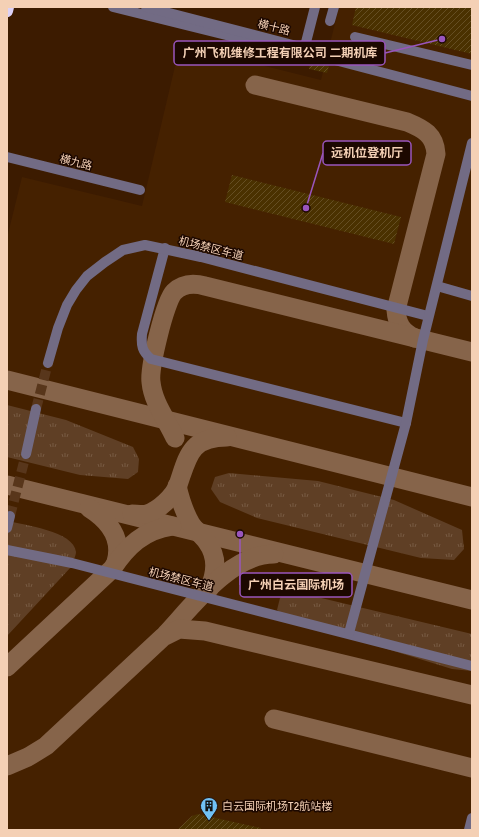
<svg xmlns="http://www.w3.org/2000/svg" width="479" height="837" font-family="Signika,'Noto Sans SC',sans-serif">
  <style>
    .built { fill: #452100 }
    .grass { fill: url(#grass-tufts) }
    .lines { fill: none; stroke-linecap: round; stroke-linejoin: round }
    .taxiway { stroke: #86644a; stroke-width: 19 }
    .building { fill: url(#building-hatch) }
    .minor-tunnel { stroke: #58361b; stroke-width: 10; stroke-dasharray: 10 5; stroke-linecap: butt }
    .minor { stroke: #726b84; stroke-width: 10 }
    .highway { stroke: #dcd1f7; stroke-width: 12 }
    .labels { text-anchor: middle; stroke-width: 3; stroke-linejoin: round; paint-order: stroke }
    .street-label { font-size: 11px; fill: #f4d0b5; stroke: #1c0800 }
    .poi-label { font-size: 11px; fill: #f4d0b5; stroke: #1c0800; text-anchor: start }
    .leader { fill: none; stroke: #9955bc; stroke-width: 1.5 }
    .callout-dot { fill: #9955bc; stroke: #1c0800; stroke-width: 1.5 }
    .callout { fill: #1c0800; stroke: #9955bc; stroke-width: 1.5 }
    .callout-label { font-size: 12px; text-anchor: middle; font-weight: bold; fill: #f4d0b5 }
  </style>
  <defs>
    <pattern id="grass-tufts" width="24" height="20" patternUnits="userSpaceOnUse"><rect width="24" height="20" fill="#5f3f25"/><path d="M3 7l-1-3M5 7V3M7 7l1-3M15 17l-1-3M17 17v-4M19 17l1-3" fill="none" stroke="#775a42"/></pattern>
    <pattern id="building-hatch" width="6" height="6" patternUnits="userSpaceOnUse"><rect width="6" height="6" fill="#4a3100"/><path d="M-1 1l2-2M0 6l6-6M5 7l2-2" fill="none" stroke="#654e23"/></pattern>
  </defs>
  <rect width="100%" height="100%" fill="#3c1b00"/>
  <!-- built -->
  <polygon class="built" points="339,7 472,7 472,830 7,830 7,238 22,177 142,206 180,45 321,80"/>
  <!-- grass -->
  <g class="grass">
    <polygon points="7,405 66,420 133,447 139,459 138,472 128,479 80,475 7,457"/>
    <polygon points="229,473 318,481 394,500 462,530 464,549 454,560 421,558 257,518 220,502 211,489 215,477"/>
    <path d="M7 521C24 525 74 531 76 552 76 556 72 563 71 567L7 636Z"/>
    <polygon points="286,594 317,597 472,634 472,671 452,669 287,618 277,610 280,598"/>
  </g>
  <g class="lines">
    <!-- taxiway -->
    <g class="taxiway">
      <path d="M255 85 407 122C424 129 435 135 436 154L396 310C397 324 402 332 415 338"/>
      <polyline points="7,380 472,497"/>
      <path d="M175 438C167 420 153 403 151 382 149 368 165 301 174 292 183 283 194 283 205 286L472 352"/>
      <polyline points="7,485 472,600"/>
      <path d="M177 486C180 499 184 512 191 524 195 530 202 535 207 542 218 557 216 574 209 589"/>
      <path d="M89 508C108 520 123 538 116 562"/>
      <path d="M132 514C136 514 143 515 147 514 159 510 174 496 178 485 188 456 190 437 227 437"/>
      <path d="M166 634C193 605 231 554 274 554"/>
      <path d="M7 667 112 569C127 546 144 530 172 526"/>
      <polyline points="274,719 472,768"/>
      <polyline points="7,766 28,757 46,746 163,637 179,629 205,631 472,695"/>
    </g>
  </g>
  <!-- building -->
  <g class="building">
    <polygon points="356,7 472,7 472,54 352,25"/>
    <polygon points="317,42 334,46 332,53 329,53 325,57 325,61 329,65 327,73 309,69 311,60 319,57 319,51 315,48"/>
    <polygon points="232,175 401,217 394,244 225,202"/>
    <polygon points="198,814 261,828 261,830 177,830 192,816"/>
  </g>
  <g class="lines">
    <!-- minor-tunnel -->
    <g class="minor-tunnel">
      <polyline points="313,54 331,59"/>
      <polyline points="36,409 48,363"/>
      <polyline points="10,516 26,454"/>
    </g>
    <!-- minor -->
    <g class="minor">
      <polyline points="113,7 303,54 313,54"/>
      <polyline points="146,7 308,49"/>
      <polyline points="330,21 334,7"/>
      <polyline points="355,37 472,65"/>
      <polyline points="303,54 315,7"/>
      <polyline points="331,59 472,96"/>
      <polyline points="7,157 140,190"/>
      <path d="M165 248 142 334C141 346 142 351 151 359L406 423"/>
      <polyline points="437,286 472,296"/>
      <polyline points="48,363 58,328 67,305 76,290 87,276 105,262 123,250 145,245 201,257 428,316"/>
      <polyline points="26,454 36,409"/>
      <polyline points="7,528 10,516"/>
      <polyline points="7,550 72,563 472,666"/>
      <polyline points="349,633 406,423 423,340 472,143"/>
      <polyline points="469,830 472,818"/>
    </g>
    <!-- highway -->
    <polyline class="highway" points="7,11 8,7"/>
  </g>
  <!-- icons -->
  <defs>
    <symbol id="building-pin" viewBox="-11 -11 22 30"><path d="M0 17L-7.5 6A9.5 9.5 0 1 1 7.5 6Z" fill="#71c1f5" stroke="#1c0800"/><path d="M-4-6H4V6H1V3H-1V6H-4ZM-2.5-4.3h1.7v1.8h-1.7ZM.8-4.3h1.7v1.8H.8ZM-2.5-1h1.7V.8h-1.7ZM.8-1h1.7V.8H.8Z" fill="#111"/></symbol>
  </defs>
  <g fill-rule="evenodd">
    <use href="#building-pin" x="199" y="796" width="20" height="27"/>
  </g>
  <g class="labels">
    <!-- street labels -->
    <g class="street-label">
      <text transform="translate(274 27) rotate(14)" y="4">横十路</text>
      <text transform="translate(76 162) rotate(14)" y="4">横九路</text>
      <text transform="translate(211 248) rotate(14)" y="4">机场禁区车道</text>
      <text transform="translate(181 579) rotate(14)" y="4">机场禁区车道</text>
    </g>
    <!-- poi labels -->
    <g class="poi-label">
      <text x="222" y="810">白云国际机场T2航站楼</text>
    </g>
  </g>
  <!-- callouts -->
  <path class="leader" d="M442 39L385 53M306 208L323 153M240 534L240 585"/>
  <g class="callout-dot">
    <circle cx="442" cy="39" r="4"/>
    <circle cx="306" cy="208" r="4"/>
    <circle cx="240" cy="534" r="4"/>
  </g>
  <g class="callout">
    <rect x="174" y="41" width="211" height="24" rx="4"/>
    <rect x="323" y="141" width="88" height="24" rx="4"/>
    <rect x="240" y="573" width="112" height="24" rx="4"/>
  </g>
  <g class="callout-label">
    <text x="280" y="57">广州飞机维修工程有限公司 二期机库</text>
    <text x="367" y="157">远机位登机厅</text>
    <text x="296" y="589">广州白云国际机场</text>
  </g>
  <!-- border -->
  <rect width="479" height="837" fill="none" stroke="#f4d0b5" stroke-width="16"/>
</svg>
